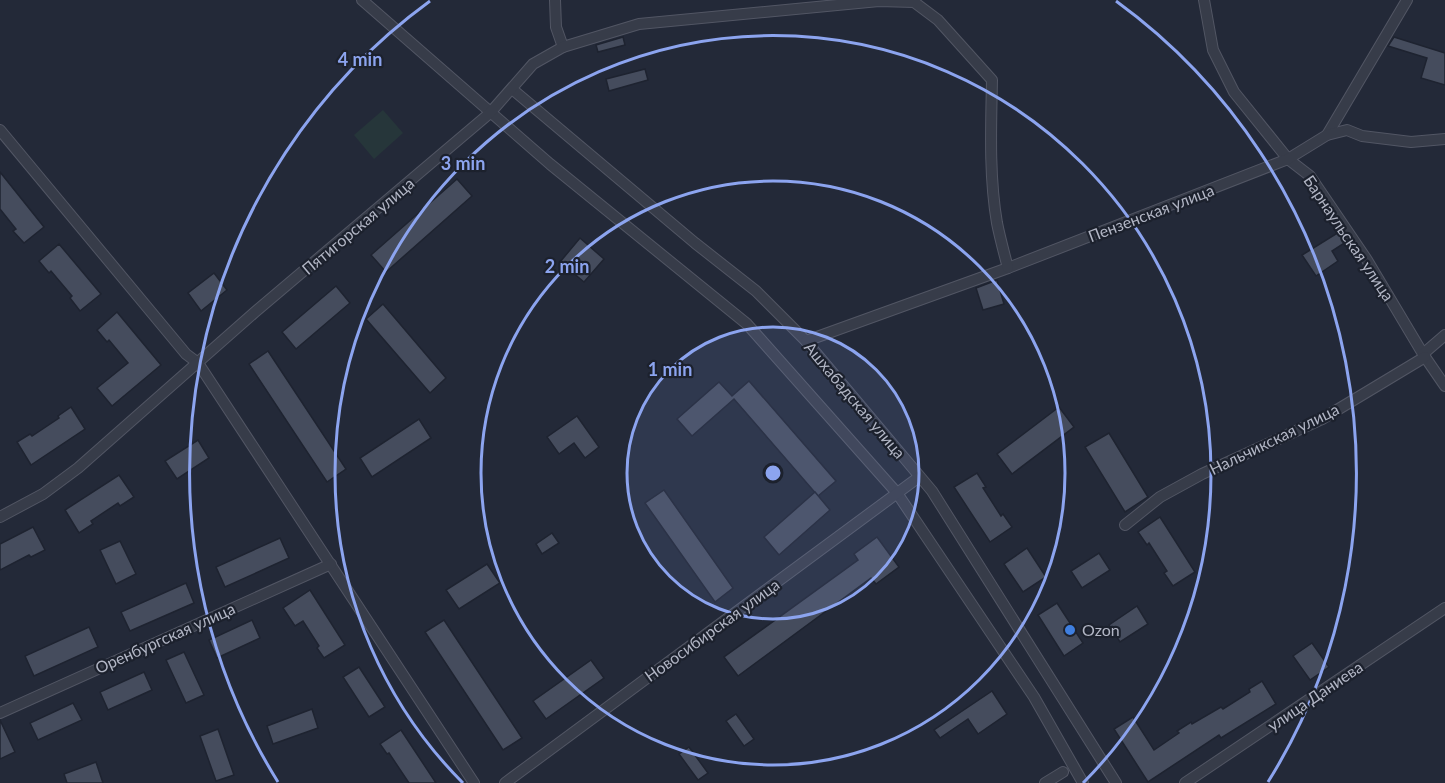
<svg xmlns="http://www.w3.org/2000/svg" width="1445" height="783" font-family="Lato,sans-serif">
  <style>
    .green { fill: #26363a }
    .building { fill: #454c5d; stroke: #1e2330; stroke-width: 1.5 }
    .lines { fill: none; stroke-linecap: round; stroke-linejoin: round }
    .street-casing { stroke: #525664; stroke-width: 12 }
    .street { stroke: #373c49; stroke-width: 10 }
    .ring { fill: none; stroke: #8ca4ef; stroke-width: 3 }
    .shop-dot { fill: #3f7fe0; stroke: #1c212d; stroke-width: 2 }
    .labels { text-anchor: middle; stroke-width: 4.5; stroke-linejoin: round; paint-order: stroke }
    .street-label { font-size: 16px; fill: #b2b6c5; stroke: #1c212d }
    .poi-label { font-size: 16px; fill: #b2b6c5; stroke: #1c212d; text-anchor: start }
    .centre { fill: #8ca4ef; stroke: #1c212d; stroke-width: 3 }
    .ring-label { font-size: 18px; text-anchor: middle; font-weight: bold; fill: #8ca4ef; stroke: #1c212d; stroke-width: 4.5; stroke-linejoin: round; paint-order: stroke }
  </style>
  <rect width="100%" height="100%" fill="#232938"/>
  <!-- green -->
  <polygon class="green" points="383,110 403,133 374,159 354,135"/>
  <!-- building -->
  <g class="building">
    <polygon points="623,37 625,45 598,52 596,45"/>
    <polygon points="1394,37 1445,53 1445,85 1421,78 1427,58 1388,46"/>
    <polygon points="645,69 648,80 609,91 606,79"/>
    <polygon points="0,172 44,227 24,243 13,231 16,229 0,209"/>
    <polygon points="457,179 472,196 386,272 371,255"/>
    <polygon points="1339,232 1346,242 1332,251 1338,261 1316,276 1302,255"/>
    <polygon points="580,238 604,259 584,282 560,262"/>
    <polygon points="59,244 101,294 80,311 70,298 72,296 51,271 49,273 39,261"/>
    <polygon points="214,273 227,290 201,311 188,293"/>
    <polygon points="997,280 1004,304 983,310 976,288"/>
    <polygon points="336,286 350,303 296,349 282,332"/>
    <polygon points="383,304 446,378 430,393 366,319"/>
    <polygon points="117,312 161,365 112,406 97,388 128,363 109,340 107,342 97,330"/>
    <polygon points="268,351 346,469 327,482 249,364"/>
    <polygon points="749,381 836,481 818,496 734,399 692,436 677,419 719,382 732,396"/>
    <polygon points="71,407 85,429 31,465 17,442 30,434 32,436 59,418 58,416"/>
    <polygon points="1059,407 1074,427 1012,474 997,454"/>
    <polygon points="577,416 599,447 585,458 574,443 559,454 547,437"/>
    <polygon points="419,419 431,438 372,477 360,458"/>
    <polygon points="1109,433 1148,497 1125,512 1085,447"/>
    <polygon points="198,440 209,458 177,479 165,461"/>
    <polygon points="977,473 986,487 983,488 1001,516 1003,514 1012,527 990,542 954,487"/>
    <polygon points="119,475 134,497 120,506 118,503 91,521 93,524 79,533 65,510"/>
    <polygon points="664,490 733,588 715,602 645,503"/>
    <polygon points="815,492 830,510 779,555 764,537"/>
    <polygon points="1160,517 1195,572 1173,586 1164,573 1167,571 1149,543 1147,545 1138,532"/>
    <polygon points="33,527 45,550 31,557 29,555 0,570 0,544"/>
    <polygon points="552,533 559,543 542,554 536,544"/>
    <polygon points="877,537 899,567 876,584 871,578 738,676 724,657 858,560 854,554"/>
    <polygon points="280,538 289,558 225,587 216,567"/>
    <polygon points="120,541 136,574 116,584 100,550"/>
    <polygon points="1027,548 1046,577 1023,592 1004,564"/>
    <polygon points="1099,553 1110,570 1082,588 1071,571"/>
    <polygon points="487,564 500,583 459,609 446,590"/>
    <polygon points="186,583 194,603 130,631 121,612"/>
    <polygon points="310,590 345,645 324,658 317,648 319,646 303,621 295,626 283,608"/>
    <polygon points="1057,603 1083,643 1064,656 1038,615"/>
    <polygon points="1137,606 1148,624 1120,642 1109,625"/>
    <polygon points="252,620 260,638 217,658 209,640"/>
    <polygon points="444,620 522,738 503,750 425,632"/>
    <polygon points="89,627 98,647 34,676 25,656"/>
    <polygon points="1312,643 1329,667 1310,680 1293,656"/>
    <polygon points="184,652 204,695 186,703 166,660"/>
    <polygon points="591,660 604,678 546,719 533,701"/>
    <polygon points="359,667 385,707 369,717 343,677"/>
    <polygon points="144,672 152,690 108,710 100,692"/>
    <polygon points="1262,681 1276,704 1221,738 1219,735 1148,782 1114,729 1133,717 1154,750 1179,733 1177,731 1191,722 1192,724 1221,707 1223,709 1250,692 1249,689"/>
    <polygon points="992,691 1007,714 978,734 968,719 940,738 934,730"/>
    <polygon points="73,703 82,720 38,740 30,723"/>
    <polygon points="312,709 318,728 273,744 267,726"/>
    <polygon points="736,714 754,739 744,746 726,721"/>
    <polygon points="0,720 15,752 0,759"/>
    <polygon points="218,729 234,775 216,781 200,736"/>
    <polygon points="401,730 436,783 409,783 389,753 387,754 380,744"/>
    <polygon points="689,747 708,773 698,780 679,754"/>
    <polygon points="96,762 103,783 67,783 64,774"/>
  </g>
  <g class="lines">
    <defs>
      <g id="street">
        <polyline points="362,0 550,164 747,324 897,493 1034,697 1083,783"/>
        <polyline points="555,0 556,27 563,47"/>
        <polyline points="1204,0 1213,50 1234,92 1288,159 1310,176 1367,260 1423,354 1445,386"/>
        <polyline points="512,89 695,243 756,291 806,341 932,491 1116,783"/>
        <polyline points="0,130 186,354 198,363 474,783"/>
        <polyline points="1327,135 1407,0"/>
        <polyline points="806,341 1008,268 1288,159 1327,135 1347,130 1362,136 1411,142 1445,139"/>
        <polyline points="1423,354 1445,335"/>
        <path d="M0 517 43 494 78 468 255 312 490 113 533 64 563 47 639 24 879 1 914 2 938 20 992 80C991 127 989 176 997 223 1000 238 1004 253 1008 268"/>
        <polyline points="1125,525 1160,497 1202,474 1322,419 1425,357"/>
        <polyline points="0,713 331,564"/>
        <polyline points="505,783 919,477"/>
        <polyline points="1045,783 1063,772"/>
        <polyline points="1185,783 1445,608"/>
      </g>
    </defs>
    <!-- street casing -->
    <use href="#street" class="street-casing"/>
    <!-- street -->
    <use href="#street" class="street"/>
  </g>
  <!-- distance rings -->
  <circle cx="773" cy="473" r="146" fill="#8ca4ef" fill-opacity=".12"/>
  <g class="ring">
    <circle cx="773" cy="473" r="146"/>
    <circle cx="773" cy="473" r="292"/>
    <path d="M463 783A438 438 0 1 1 1083 783"/>
    <path d="M278 782A584 584 0 0 1 430 1M1116 1A584 584 0 0 1 1268 782"/>
  </g>
  <!-- markers -->
  <circle class="shop-dot" cx="1070" cy="630" r="6"/>
  <g class="labels">
    <!-- street labels -->
    <g class="street-label">
      <text transform="translate(1151 213) rotate(-21)" y="6">Пензенская улица</text>
      <text transform="translate(358 226) rotate(-40)" y="6">Пятигорская улица</text>
      <text transform="translate(1349 238) rotate(56)" y="6">Барнаульская улица</text>
      <text transform="translate(855 400) rotate(50)" y="6">Ашхабадская улица</text>
      <text transform="translate(1274 439) rotate(-26)" y="6">Нальчикская улица</text>
      <text transform="translate(712 630) rotate(-36)" y="6">Новосибирская улица</text>
      <text transform="translate(165 638) rotate(-24)" y="6">Оренбургская улица</text>
      <text transform="translate(1315 696) rotate(-34)" y="6">улица Даниева</text>
    </g>
    <!-- poi labels -->
    <g class="poi-label">
      <text x="1082" y="636">Ozon</text>
    </g>
  </g>
  <circle cx="773" cy="473" r="9" class="centre"/>
  <g class="ring-label">
    <text x="360" y="66">4 min</text>
    <text x="463" y="170">3 min</text>
    <text x="567" y="273">2 min</text>
    <text x="670" y="376">1 min</text>
  </g>
</svg>
